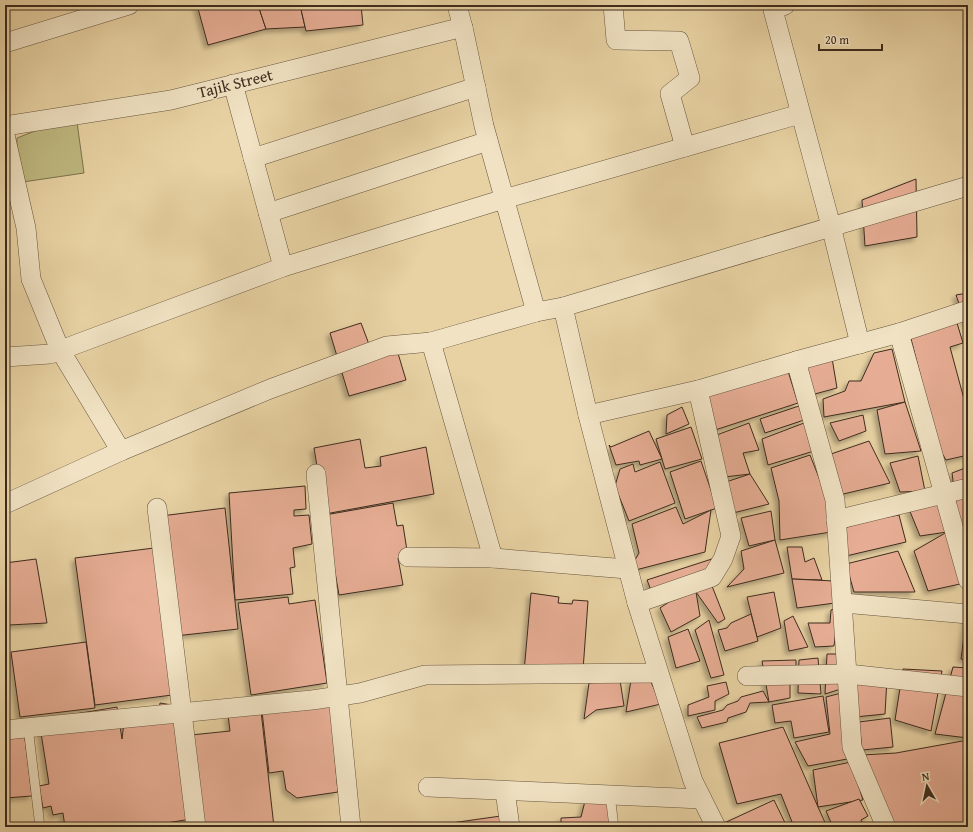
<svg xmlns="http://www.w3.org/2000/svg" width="973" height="832" font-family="'Gentium Book Plus',serif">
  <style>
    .green { fill: #beb980; stroke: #7e724f }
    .building { fill: #e6ad94; stroke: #3e2c1e; filter: url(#shadow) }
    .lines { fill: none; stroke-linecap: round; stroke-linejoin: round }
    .service-casing { stroke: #68563f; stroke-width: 10 }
    .minor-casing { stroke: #68563f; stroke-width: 20 }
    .service { stroke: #f0e2c3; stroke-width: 9 }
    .minor { stroke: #f0e2c3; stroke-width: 19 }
    .labels { text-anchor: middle; stroke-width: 3; stroke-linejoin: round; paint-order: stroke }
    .street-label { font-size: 16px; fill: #3e2c1e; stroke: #f0e2c3 }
  </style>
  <defs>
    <filter id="shadow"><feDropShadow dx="-3.5" dy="3.5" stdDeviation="2" flood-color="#0004"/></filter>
  </defs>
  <rect width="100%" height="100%" fill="#e8d2a3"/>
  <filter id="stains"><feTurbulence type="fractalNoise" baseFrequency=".005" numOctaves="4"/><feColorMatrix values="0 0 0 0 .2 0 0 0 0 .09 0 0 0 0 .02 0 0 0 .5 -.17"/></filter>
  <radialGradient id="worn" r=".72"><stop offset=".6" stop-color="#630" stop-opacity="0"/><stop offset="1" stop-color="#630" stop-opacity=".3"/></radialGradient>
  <!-- green -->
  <polygon class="green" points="76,115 84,173 16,183 17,138"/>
  <!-- building -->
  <g class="building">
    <polygon points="197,5 258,5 266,29 208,45"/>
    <polygon points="258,5 300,5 305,27 266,29"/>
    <polygon points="300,5 361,5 363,25 306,31"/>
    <polygon points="916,179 917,237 865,246 862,200"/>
    <polygon points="968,293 968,329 956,295"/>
    <polygon points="361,323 370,347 394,340 406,380 349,396 330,333"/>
    <polygon points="957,323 963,343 950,347 968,414 968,455 946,460 939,448 910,335"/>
    <polygon points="892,349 905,402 824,417 823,399 845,391 849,381 861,381 874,353"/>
    <polygon points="832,358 837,388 811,395 805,359"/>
    <polygon points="787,368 798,403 712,431 704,393"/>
    <polygon points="905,402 921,451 885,454 877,410"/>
    <polygon points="799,406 804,420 765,433 760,419"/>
    <polygon points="682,407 689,424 666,434 667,415"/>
    <polygon points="863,415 866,431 839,441 830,423"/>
    <polygon points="749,423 759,450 743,453 750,474 724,477 714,436"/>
    <polygon points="804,423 814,451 768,465 762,439"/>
    <polygon points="691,427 702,459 665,469 656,439"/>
    <polygon points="649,431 662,459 640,465 639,461 616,465 609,445 611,447"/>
    <polygon points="360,439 365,468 381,466 380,457 426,447 434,494 325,514 314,448"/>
    <polygon points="869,441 890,483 839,495 831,454"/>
    <polygon points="810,455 825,493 831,532 780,540 779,501 771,468"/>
    <polygon points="918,456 925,491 900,492 890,463"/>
    <polygon points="701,461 717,508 685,519 670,472"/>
    <polygon points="660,462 675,503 629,521 615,486 620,469 633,464 635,472"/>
    <polygon points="968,467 968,537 961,541 952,473"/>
    <polygon points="750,474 769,504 733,513 723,483"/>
    <polygon points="305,486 306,509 294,510 294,516 309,515 312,544 293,548 295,567 290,568 293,594 235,600 229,493"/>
    <polygon points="935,496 947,532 920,536 909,509"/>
    <polygon points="393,503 397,526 403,525 408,557 398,558 403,585 339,595 325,515"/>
    <polygon points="676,507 683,524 711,510 705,552 628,572 639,553 632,524"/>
    <polygon points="225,508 238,629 175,636 161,516"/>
    <polygon points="771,511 775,540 749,546 741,518"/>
    <polygon points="899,515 906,542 846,556 844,528 870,520"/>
    <polygon points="947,532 960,584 928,591 914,551"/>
    <polygon points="775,540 784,573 727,587 744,569 741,551"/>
    <polygon points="787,547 802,547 805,562 814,558 822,580 792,579"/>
    <polygon points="154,548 172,695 95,705 75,558"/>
    <polygon points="898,551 915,592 854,592 846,564"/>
    <polygon points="718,557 720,576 656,603 647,580"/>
    <polygon points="36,559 47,623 9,625 5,593 5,563"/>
    <polygon points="792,579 834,581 835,603 797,608"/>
    <polygon points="712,586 725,619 718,623 696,592"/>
    <polygon points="696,592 700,616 671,632 660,608 669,602"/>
    <polygon points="774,592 781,628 757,637 747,597"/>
    <polygon points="531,593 559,597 558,603 572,604 573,600 588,601 583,670 524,672"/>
    <polygon points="288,597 289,604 315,600 327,683 251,695 238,603"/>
    <polygon points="968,605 968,660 961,659"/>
    <polygon points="839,607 834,646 815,647 808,623 830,623 831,610"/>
    <polygon points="751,614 758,641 725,651 718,630 727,628 731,623"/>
    <polygon points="793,616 808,647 789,651 784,621"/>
    <polygon points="709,620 724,675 711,678 695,630"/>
    <polygon points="688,629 700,661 676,668 668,637"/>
    <polygon points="86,642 95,708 20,717 11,652"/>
    <polygon points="827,654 842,654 844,688 825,694"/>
    <polygon points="818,658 821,694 798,693 799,660"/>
    <polygon points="796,660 796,676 790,681 790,698 769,702 762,661"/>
    <polygon points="953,667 968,668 968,738 935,734"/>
    <polygon points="853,669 887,678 885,714 855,717"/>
    <polygon points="903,669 942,671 931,731 895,720"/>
    <polygon points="620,680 624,706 596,710 584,719 589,683"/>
    <polygon points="631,680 651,682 661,704 626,712"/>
    <polygon points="726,682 729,694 715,701 715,710 688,716 688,705 709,697 707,686"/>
    <polygon points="763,691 769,702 750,703 746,712 728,718 727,722 702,728 697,717 723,710 727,705 738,701 741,697"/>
    <polygon points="845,692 853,758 808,766 795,742 830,734 826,697"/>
    <polygon points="823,696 829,732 794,738 791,721 775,723 772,705"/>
    <polygon points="330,700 338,792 297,798 286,790 283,771 269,773 262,711"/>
    <polygon points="160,703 172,705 191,819 142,827 65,827 63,813 53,815 51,806 43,808 39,786 49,784 39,720 117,707 122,739 125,714 158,717"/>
    <polygon points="261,711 274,827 200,827 191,735 230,731 228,715"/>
    <polygon points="890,718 893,747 862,750 859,722"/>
    <polygon points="783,727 818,807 827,827 794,827 781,794 737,804 719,743"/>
    <polygon points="24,730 32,796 5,798 5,732"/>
    <polygon points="968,740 968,827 893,827 863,755 896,753"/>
    <polygon points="851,762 863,800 818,807 813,770"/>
    <polygon points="859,799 868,816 861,820 862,825 858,827 833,827 826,811"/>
    <polygon points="611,800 612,827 561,827 561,818 581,817 585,801"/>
    <polygon points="774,800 787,827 724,827 722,824"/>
    <polygon points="501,816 504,827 444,827 444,824"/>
  </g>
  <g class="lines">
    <defs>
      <g id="service">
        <polyline points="28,727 40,827"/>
        <polyline points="610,795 614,827"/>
      </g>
      <g id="minor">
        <polyline points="457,5 464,32 484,126 536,312"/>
        <polyline points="613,5 616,40 679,41 690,78 670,94 685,147"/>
        <polyline points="785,5 773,10 831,226 860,344"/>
        <polyline points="5,43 129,5"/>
        <polyline points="5,126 171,100 463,27"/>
        <polyline points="5,135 26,228 31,279 60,350 121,451"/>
        <polyline points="253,158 476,87"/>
        <polyline points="268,213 488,141"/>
        <polyline points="283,267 504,199 800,114"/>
        <polyline points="563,307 588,415 637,603 693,781 716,827"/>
        <polyline points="899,333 968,580"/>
        <polyline points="431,342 493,558"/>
        <polyline points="5,357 50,354 283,267 233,84"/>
        <polyline points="588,415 698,390 796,361"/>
        <polyline points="316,474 351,827"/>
        <polyline points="5,504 121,451 270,389 387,346 431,342 536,312 563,307 968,186"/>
        <polyline points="157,508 196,827"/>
        <polyline points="836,520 968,488"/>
        <polyline points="408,557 493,558 627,569"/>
        <polyline points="637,603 712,577 723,559 731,536 698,390"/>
        <polyline points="843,603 968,614"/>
        <polyline points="747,676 848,674 968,687"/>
        <polyline points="5,730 312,700 360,693 425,675 658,673"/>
        <polyline points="428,787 702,799"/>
        <polyline points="505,791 510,827"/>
        <polyline points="886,827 852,747 835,500 796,361 899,333 968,310"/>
      </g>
    </defs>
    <!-- service casing -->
    <use href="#service" class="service-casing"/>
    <!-- minor casing -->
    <use href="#minor" class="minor-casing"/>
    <!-- service -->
    <use href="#service" class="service"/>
    <!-- minor -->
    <use href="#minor" class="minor"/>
  </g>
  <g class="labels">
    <!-- street labels -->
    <g class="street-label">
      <text transform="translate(235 83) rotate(-14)" y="6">Tajik Street</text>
    </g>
  </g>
  <!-- margin -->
  <rect width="973" height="832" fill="none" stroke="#e8d2a3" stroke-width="20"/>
  <rect x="6" y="6" width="961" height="820" fill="none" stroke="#3e2c1e" stroke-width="2"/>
  <rect x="10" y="10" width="953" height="812" fill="none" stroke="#3e2c1e"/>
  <!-- north arrow -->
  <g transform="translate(927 786) rotate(351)" stroke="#f0e2c3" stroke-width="3" paint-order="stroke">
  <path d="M0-3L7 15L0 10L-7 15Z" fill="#3e2c1e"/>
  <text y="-6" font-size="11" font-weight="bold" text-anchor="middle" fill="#3e2c1e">N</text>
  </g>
  <!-- scale -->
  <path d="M819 44v6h63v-6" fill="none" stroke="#3e2c1e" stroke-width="2"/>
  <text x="825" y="44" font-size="12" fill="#3e2c1e" stroke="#f0e2c3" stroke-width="3" paint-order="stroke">20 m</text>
  <rect width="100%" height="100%" filter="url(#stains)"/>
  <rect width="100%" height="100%" fill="url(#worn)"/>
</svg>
